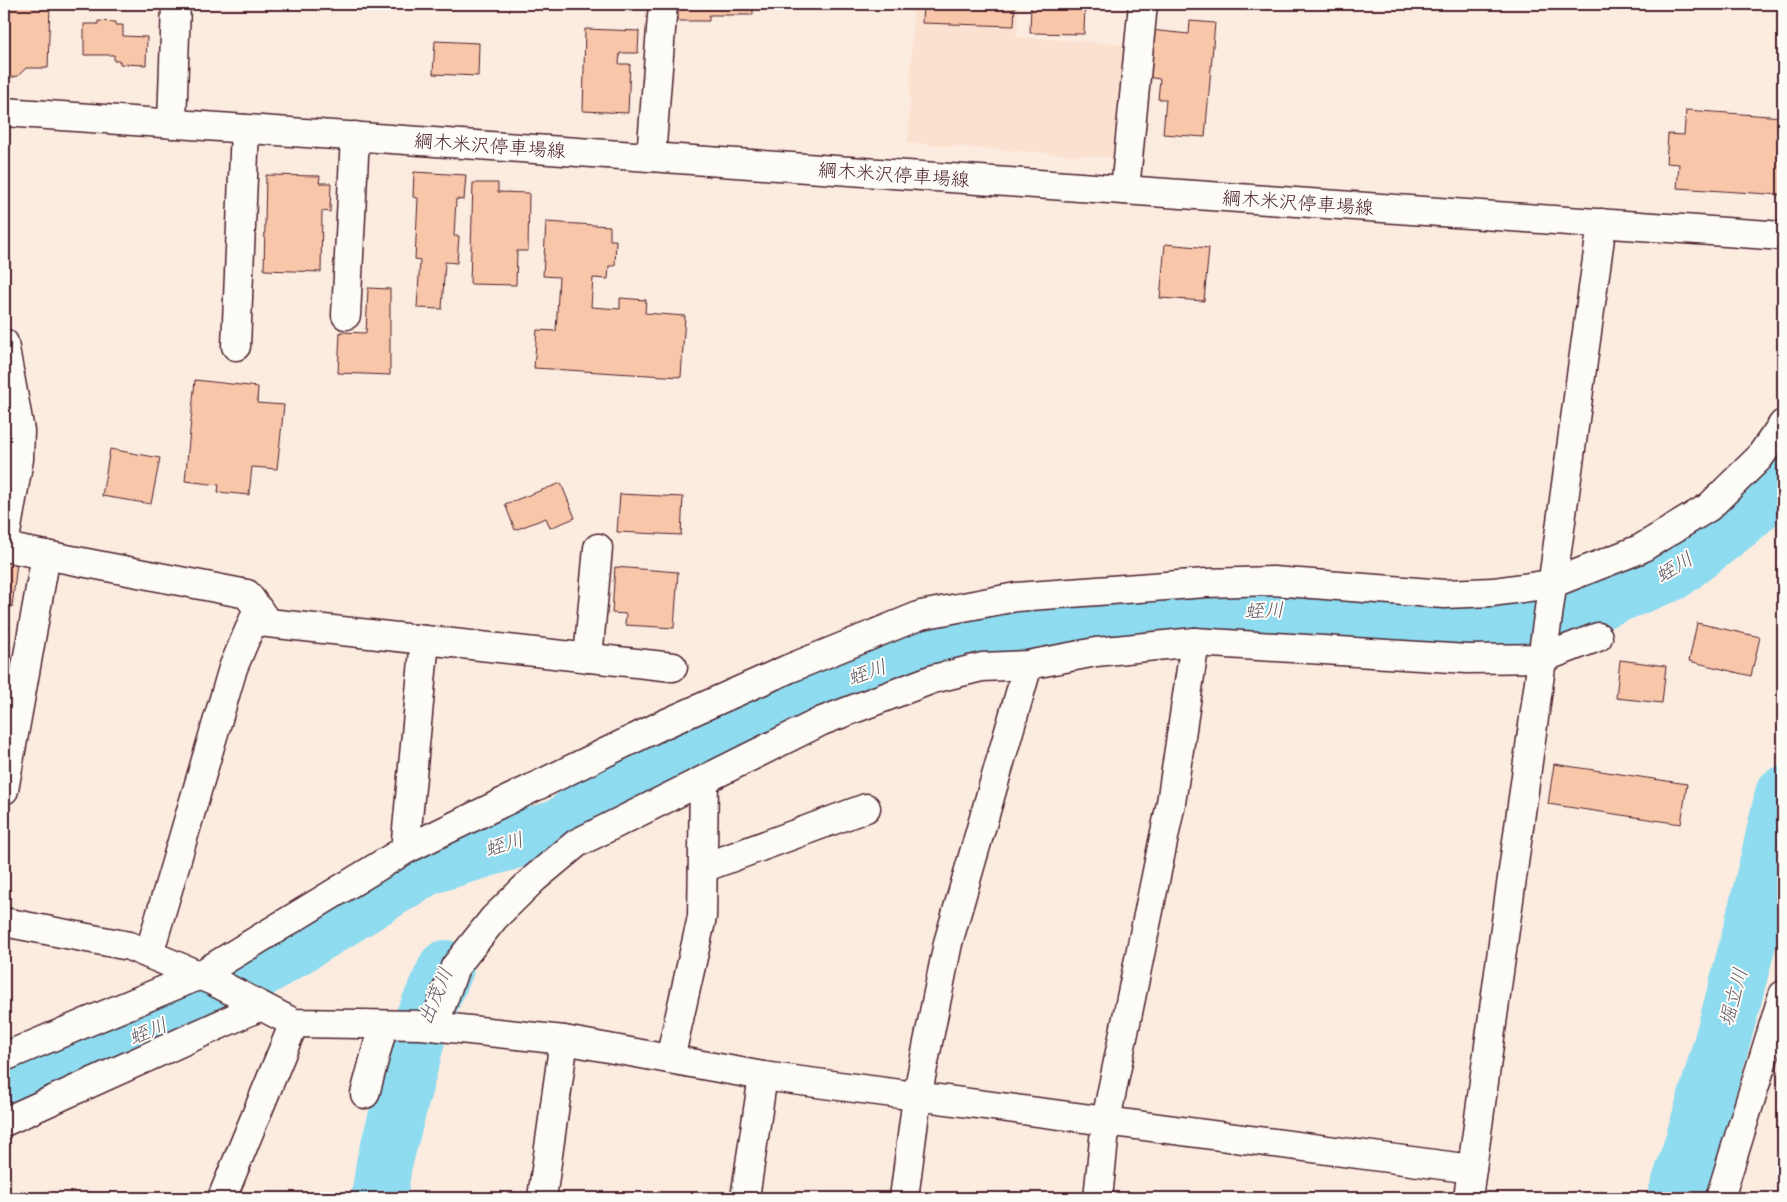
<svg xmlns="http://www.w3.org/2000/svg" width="1787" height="1202" font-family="'Architects Daughter','Klee One',sans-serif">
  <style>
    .built { fill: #fbe1d0 }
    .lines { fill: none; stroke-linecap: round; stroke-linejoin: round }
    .river { stroke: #8fdbef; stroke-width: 56 }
    .building { fill: #f8c6a9; stroke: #4a1f2b }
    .minor-casing { stroke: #4a1f2b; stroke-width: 31 }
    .secondary-casing { stroke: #4a1f2b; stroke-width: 31 }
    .minor { stroke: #fdfcf7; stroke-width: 28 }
    .secondary { stroke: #fdfcf7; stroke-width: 28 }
    .labels { text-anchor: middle; stroke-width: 4; stroke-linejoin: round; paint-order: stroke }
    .street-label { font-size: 19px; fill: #4a1f2b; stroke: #fdfcf7 }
    .water-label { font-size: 20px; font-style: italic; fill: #5f5766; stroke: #fdfcf7 }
  </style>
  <rect width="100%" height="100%" fill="#fcece0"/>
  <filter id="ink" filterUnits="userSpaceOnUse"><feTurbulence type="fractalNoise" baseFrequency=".02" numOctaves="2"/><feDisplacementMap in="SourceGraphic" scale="10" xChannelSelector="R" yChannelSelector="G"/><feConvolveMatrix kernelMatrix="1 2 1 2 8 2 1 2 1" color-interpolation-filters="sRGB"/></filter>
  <g filter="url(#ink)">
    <!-- built -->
    <polygon class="built" points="913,4 1019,4 1017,37 1124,44 1113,158 908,143"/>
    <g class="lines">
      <!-- river -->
      <g class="river">
        <polyline points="4,1091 188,1014 427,867 560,827 647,761 749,715 853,676 982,634 1140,614 1295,609 1527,620 1596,603 1672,573 1739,521 1783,480"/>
        <polyline points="379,1198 384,1164 422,1021 446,968"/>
        <path d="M1675 1198C1718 1066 1753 930 1783 794"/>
      </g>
    </g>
    <!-- building -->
    <g class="building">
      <polygon points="4,4 50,4 48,68 26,68 18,76 4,79"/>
      <polygon points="678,4 753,4 753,15 709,15 709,21 678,21"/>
      <polygon points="923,4 1015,4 1014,26 922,23"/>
      <polygon points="1031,4 1085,4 1084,34 1030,33"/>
      <polygon points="98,21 116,22 116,25 123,25 123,36 147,37 146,65 120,64 120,61 114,61 114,55 84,55 84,24 98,24"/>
      <polygon points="1190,21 1215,23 1205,137 1163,134 1166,99 1158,99 1160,79 1146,77 1150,30 1189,34"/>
      <polygon points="585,29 639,31 638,53 620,53 619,64 630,64 628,113 583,111"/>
      <polygon points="435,41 479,43 478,76 433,74"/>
      <polygon points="1686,110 1783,117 1783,195 1677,188 1679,164 1666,163 1668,134 1684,135"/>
      <polygon points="414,172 466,175 464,200 456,199 454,236 459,236 457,263 445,262 442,309 417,308 420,260 415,259 418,198 413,197"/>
      <polygon points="266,175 320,176 319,183 331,183 330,212 322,211 321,272 264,270"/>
      <polygon points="473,183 498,183 498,192 529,193 528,251 517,251 516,285 470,284"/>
      <polygon points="546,222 610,226 610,240 616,240 615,266 609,266 608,279 593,278 591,307 620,309 620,298 646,300 645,313 685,316 681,377 534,368 537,330 556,331 559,277 543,276"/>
      <polygon points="1165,244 1209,248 1204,301 1160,298"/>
      <polygon points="368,288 390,289 390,375 338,373 340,332 366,333"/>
      <polygon points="195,380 258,387 257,403 284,405 277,469 252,467 249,495 218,492 219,485 185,481"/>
      <polygon points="110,449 160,458 151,504 102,496"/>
      <polygon points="561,483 575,518 550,528 546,518 515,530 505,504"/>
      <polygon points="620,494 683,497 681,535 617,532"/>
      <polygon points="4,561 17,563 12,607 4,606"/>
      <polygon points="615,567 678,572 674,628 625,625 626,614 612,613"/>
      <polygon points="1697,623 1760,637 1751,676 1689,661"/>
      <polygon points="1620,660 1666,666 1662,703 1616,698"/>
      <polygon points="1554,764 1687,784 1681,824 1548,804"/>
    </g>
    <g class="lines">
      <defs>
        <g id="minor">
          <polyline points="172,124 176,4"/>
          <polyline points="651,157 663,4"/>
          <polyline points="1125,190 1143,4"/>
          <polyline points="346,315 355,136"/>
          <polyline points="4,343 20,431 19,459 4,545"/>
          <polyline points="236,346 245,129"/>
          <polyline points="4,547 247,594 268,623 673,667"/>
          <polyline points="588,658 598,548"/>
          <polyline points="4,790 46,555"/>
          <polyline points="405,850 425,640"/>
          <polyline points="703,868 866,808"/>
          <polyline points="4,922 129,946 213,981 294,1023 422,1025 564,1040 763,1076 1472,1169"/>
          <polyline points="149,954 233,668 258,609"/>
          <polyline points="434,1026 455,967 494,918 535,878 577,843 822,721 933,679 982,667 1028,665 1096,652 1195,642 1467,659 1543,658 1598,637"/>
          <polyline points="4,1057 200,975 405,850 662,725 788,669 921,615 1016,597 1206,583 1273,581 1444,594 1493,592 1551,584 1640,549 1709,507 1759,458 1783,424"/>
          <polyline points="670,1059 702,917 704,781"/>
          <polyline points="365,1094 383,1026"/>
          <polyline points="4,1122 261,1006"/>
          <polyline points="222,1198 294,1023"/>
          <polyline points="542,1198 564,1040"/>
          <polyline points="745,1198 763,1076"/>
          <polyline points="904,1198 917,1097 948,943 1028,665"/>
          <polyline points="1098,1198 1106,1120 1171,803 1195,642"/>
          <polyline points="1468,1198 1602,223"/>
          <polyline points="1720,1198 1783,995"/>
        </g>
        <polyline id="secondary" points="4,112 1783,236"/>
      </defs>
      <!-- minor casing -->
      <use href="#minor" class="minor-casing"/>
      <!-- secondary casing -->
      <use href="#secondary" class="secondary-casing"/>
      <!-- minor -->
      <use href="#minor" class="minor"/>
      <!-- secondary -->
      <use href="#secondary" class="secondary"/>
    </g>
  </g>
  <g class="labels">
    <!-- street labels -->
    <g class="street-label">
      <text transform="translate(490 145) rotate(4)" y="7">綱木米沢停車場線</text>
      <text transform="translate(894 174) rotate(4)" y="7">綱木米沢停車場線</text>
      <text transform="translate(1298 202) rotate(4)" y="7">綱木米沢停車場線</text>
    </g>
    <!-- water labels -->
    <g class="water-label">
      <text transform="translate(1674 567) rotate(-31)" y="7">蛭川</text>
      <text transform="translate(1264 610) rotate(-2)" y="7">蛭川</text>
      <text transform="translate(867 672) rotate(-19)" y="7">蛭川</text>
      <text transform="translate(504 844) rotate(-17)" y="7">蛭川</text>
      <text transform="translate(435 996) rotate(-67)" y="7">出茂川</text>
      <text transform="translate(1733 997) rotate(-75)" y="7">堀立川</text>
      <text transform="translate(148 1031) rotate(-22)" y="7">蛭川</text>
    </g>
  </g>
  <!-- margin -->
  <rect width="1787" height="1202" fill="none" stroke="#fdfcf7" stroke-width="20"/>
  <rect x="10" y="10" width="1767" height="1182" fill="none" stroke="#4a1f2b" stroke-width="2" filter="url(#ink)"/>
</svg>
